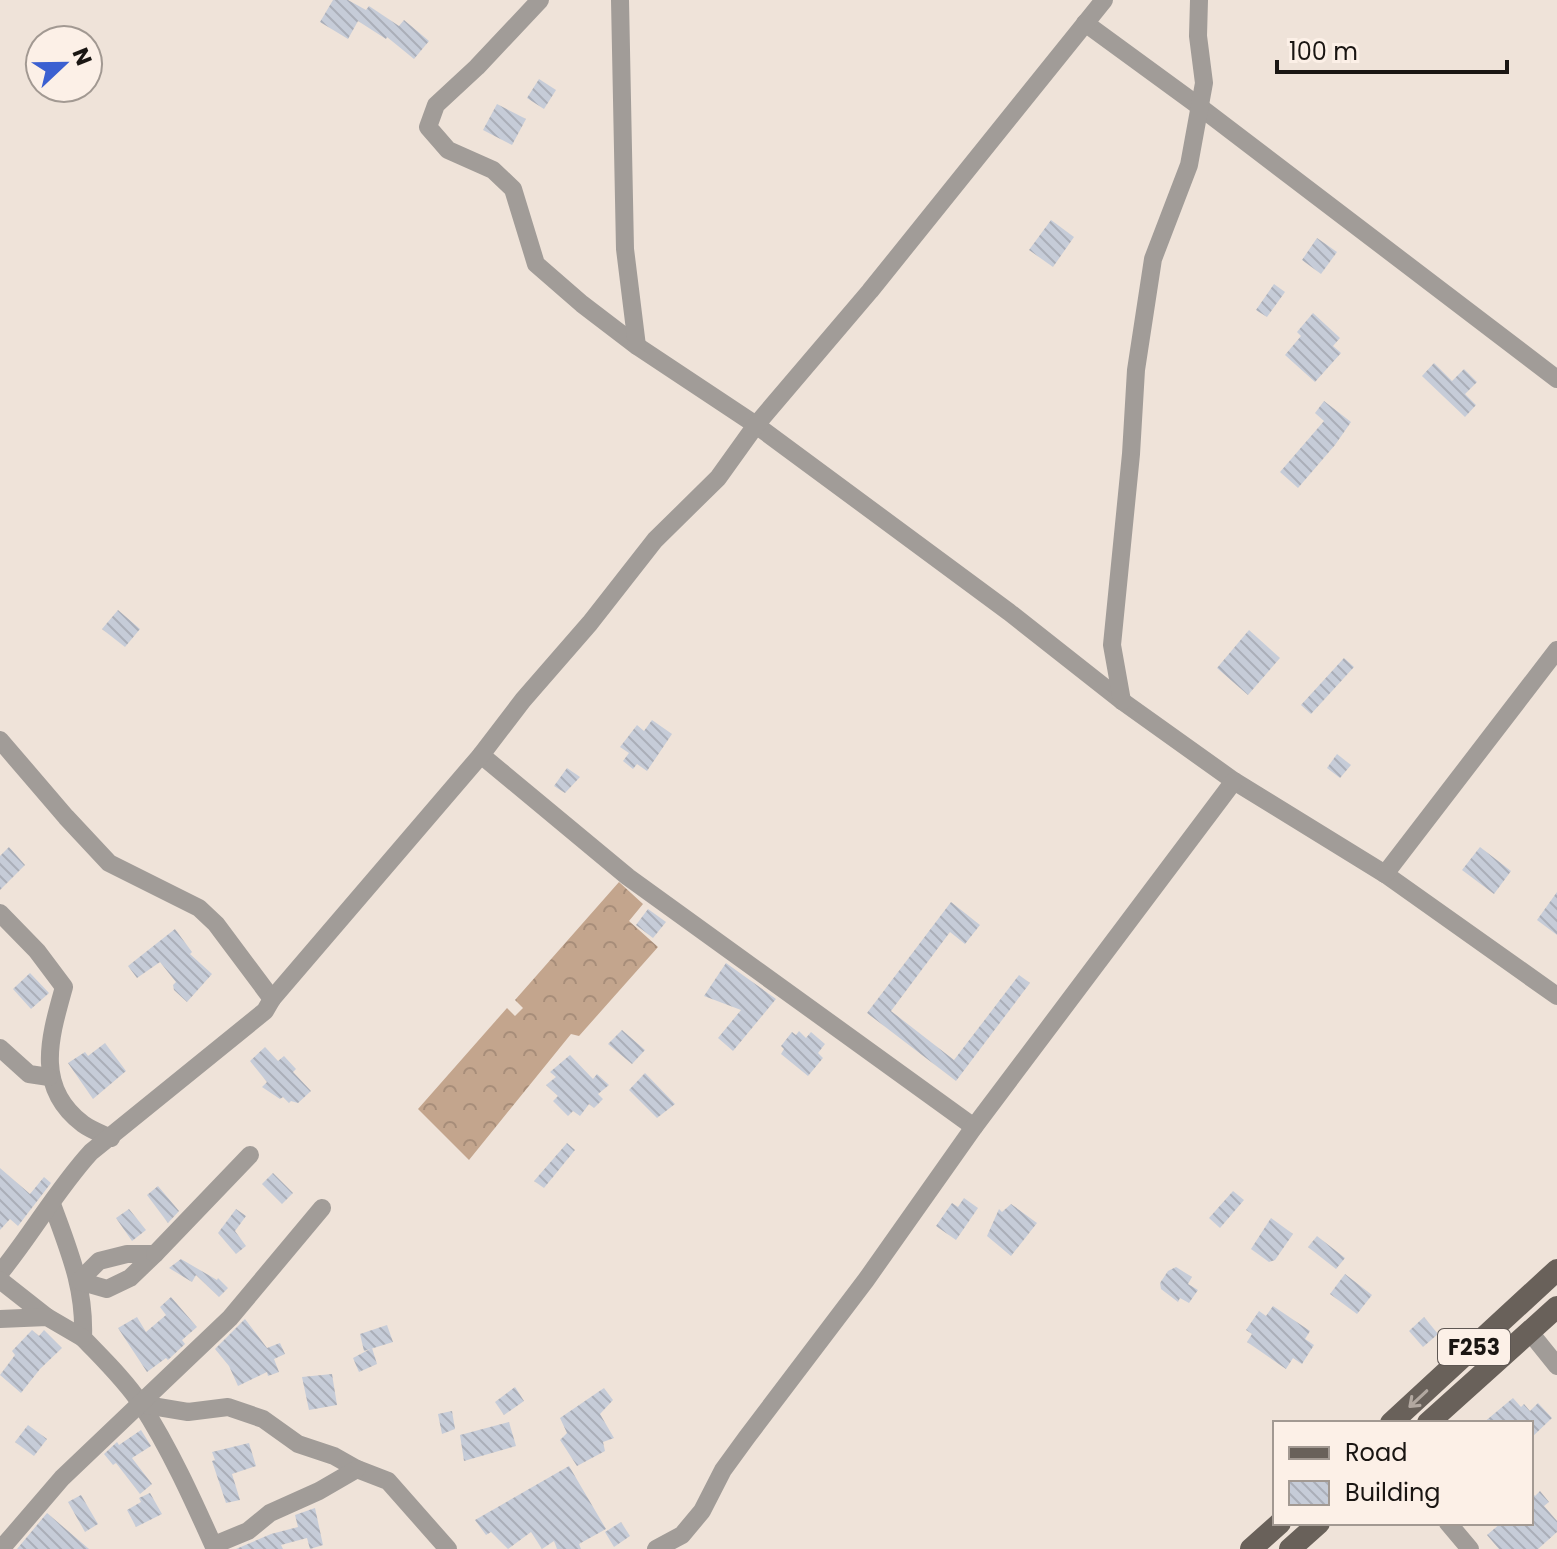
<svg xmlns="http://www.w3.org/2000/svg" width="1557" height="1549" font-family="Poppins,sans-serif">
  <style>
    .forest { fill: url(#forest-crowns) }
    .building { fill: url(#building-back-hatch) }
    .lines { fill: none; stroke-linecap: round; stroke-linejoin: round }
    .minor { stroke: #a19c98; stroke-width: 18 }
    .major { stroke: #69615a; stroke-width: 22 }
    .oneway { stroke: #b2a8a0 }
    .labels { text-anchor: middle; stroke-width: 6; stroke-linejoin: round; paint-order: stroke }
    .shield { fill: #fcf0e7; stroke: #5e5753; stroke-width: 2 }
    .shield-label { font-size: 22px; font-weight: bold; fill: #1a1613 }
  </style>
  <defs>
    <pattern id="forest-crowns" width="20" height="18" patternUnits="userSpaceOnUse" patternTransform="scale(2)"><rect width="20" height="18" fill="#c3a58d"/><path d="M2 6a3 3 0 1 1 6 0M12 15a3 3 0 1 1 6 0" fill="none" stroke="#a78d79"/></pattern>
    <pattern id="building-back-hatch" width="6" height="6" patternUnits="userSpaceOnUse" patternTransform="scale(2)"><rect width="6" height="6" fill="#c6ccd8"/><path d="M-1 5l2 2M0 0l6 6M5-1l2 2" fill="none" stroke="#aaaeb8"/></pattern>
  </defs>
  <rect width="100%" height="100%" fill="#efe3d9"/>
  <!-- forest -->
  <polygon class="forest" points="619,882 643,904 629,921 658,947 579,1036 571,1034 469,1160 418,1109 507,1008 515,1016 523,1008 515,1000"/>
  <!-- building -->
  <g class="building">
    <polygon points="333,0 348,0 366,10 369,6 399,26 404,20 429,41 414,59 387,37 386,39 358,21 348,39 320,22"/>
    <polygon points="539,79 556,90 544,109 527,98"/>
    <polygon points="497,104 526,119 512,145 483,130"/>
    <polygon points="1051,220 1074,237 1053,267 1029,250"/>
    <polygon points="1317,238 1337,252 1321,274 1302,260"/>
    <polygon points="1274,284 1285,292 1267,317 1256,310"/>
    <polygon points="1313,313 1340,338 1333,346 1341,353 1315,382 1285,355 1301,336 1297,332"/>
    <polygon points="1434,363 1452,381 1464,369 1477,382 1465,394 1476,405 1465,417 1422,376"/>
    <polygon points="1324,401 1351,422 1335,445 1298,488 1280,472 1324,421 1315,413"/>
    <polygon points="118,610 140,629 125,647 102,629"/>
    <polygon points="1249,630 1280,658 1248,695 1217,668"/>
    <polygon points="1344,658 1354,667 1311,714 1301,705"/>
    <polygon points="652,720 672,734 647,771 637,764 633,769 623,761 629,753 620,747 637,725 644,731"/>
    <polygon points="1337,754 1351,765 1340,778 1327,768"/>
    <polygon points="567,768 580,777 565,793 554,786"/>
    <polygon points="9,847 25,865 0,890 0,856"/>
    <polygon points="1480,847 1511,871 1494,894 1462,870"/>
    <polygon points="1557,892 1557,935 1537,920"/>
    <polygon points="951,902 980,925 965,944 950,932 891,1011 954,1060 1019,975 1030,983 956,1081 867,1013"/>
    <polygon points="648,909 666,922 653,938 636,925"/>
    <polygon points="175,929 192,952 190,954 212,974 187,1002 174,990 173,985 176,982 160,962 137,978 128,966"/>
    <polygon points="726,963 776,999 733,1051 718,1038 741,1010 704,996"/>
    <polygon points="30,973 49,993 31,1009 13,989"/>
    <polygon points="622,1030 645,1050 632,1064 608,1044"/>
    <polygon points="799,1031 806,1038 811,1032 825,1044 818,1053 823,1058 808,1076 781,1054 784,1049 781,1046 792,1032 796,1035"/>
    <polygon points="105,1043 126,1071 93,1099 68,1063 85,1052 88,1056"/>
    <polygon points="265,1047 278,1061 284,1056 296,1069 293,1072 311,1091 298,1103 291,1101 289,1103 283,1097 280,1099 262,1087 267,1082 250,1061"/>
    <polygon points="570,1055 593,1079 597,1074 609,1085 598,1094 603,1099 594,1108 589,1104 580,1116 573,1111 568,1116 553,1101 558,1096 546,1085 556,1077 550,1072"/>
    <polygon points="645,1073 675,1104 657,1118 629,1090"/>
    <polygon points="567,1143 575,1150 544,1188 534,1181"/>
    <polygon points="0,1168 30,1194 44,1177 51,1183 18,1226 10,1219 0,1230"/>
    <polygon points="273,1173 293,1193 282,1204 262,1184"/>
    <polygon points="158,1186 179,1211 168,1223 147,1195"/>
    <polygon points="1233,1191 1244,1200 1220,1228 1209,1218"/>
    <polygon points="964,1198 978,1208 956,1240 936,1226 952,1203 958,1207"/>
    <polygon points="1011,1204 1037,1223 1011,1256 987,1236 999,1209 1002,1212"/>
    <polygon points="129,1209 146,1230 132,1241 116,1218"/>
    <polygon points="236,1209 246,1216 235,1231 246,1246 236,1254 218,1233"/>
    <polygon points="1271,1218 1293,1234 1275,1260 1269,1262 1251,1249"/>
    <polygon points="1317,1236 1345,1258 1336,1269 1308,1247"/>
    <polygon points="181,1259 217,1280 218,1278 228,1288 219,1297 196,1275 192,1282 169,1268"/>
    <polygon points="1176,1267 1192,1277 1188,1284 1198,1290 1189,1303 1180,1298 1178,1302 1161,1289 1160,1283 1168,1271"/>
    <polygon points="1345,1274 1372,1295 1357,1314 1330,1294"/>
    <polygon points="171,1297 197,1327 182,1340 185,1344 168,1360 166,1358 147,1372 118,1328 137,1317 146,1332 166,1315 160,1307"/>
    <polygon points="1273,1306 1310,1331 1305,1339 1314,1345 1302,1364 1293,1358 1286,1369 1247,1342 1252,1334 1246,1330 1259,1311 1266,1316"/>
    <polygon points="1424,1317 1438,1334 1423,1347 1409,1331"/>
    <polygon points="245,1319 267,1348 280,1343 285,1354 274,1359 279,1372 268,1376 267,1372 238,1386 229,1366 215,1349"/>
    <polygon points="387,1325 393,1342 364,1351 360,1334"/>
    <polygon points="32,1330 39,1336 44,1330 62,1348 40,1369 21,1393 0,1375 15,1355 12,1351"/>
    <polygon points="372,1348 377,1364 359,1372 353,1358"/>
    <polygon points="332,1374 337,1405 309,1410 302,1377"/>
    <polygon points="515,1387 524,1401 504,1415 495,1402"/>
    <polygon points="604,1388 613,1400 600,1414 614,1438 603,1442 605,1451 577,1466 560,1440 567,1433 560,1418"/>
    <polygon points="1513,1398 1521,1407 1524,1404 1530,1411 1538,1403 1552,1418 1531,1438 1531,1423 1483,1423"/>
    <polygon points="452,1411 455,1429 442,1434 438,1414"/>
    <polygon points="509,1422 516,1446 464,1461 460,1435"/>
    <polygon points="28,1425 47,1439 34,1456 15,1442"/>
    <polygon points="141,1430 151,1446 132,1458 152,1484 140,1494 116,1463 113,1465 104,1454 117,1442 119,1445"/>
    <polygon points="249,1443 256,1466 232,1474 240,1500 226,1503 212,1461 215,1460 212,1452"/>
    <polygon points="569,1466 606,1529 579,1544 581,1549 557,1549 554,1541 542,1549 531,1532 508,1549 491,1532 486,1535 475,1520"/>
    <polygon points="1531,1491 1535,1496 1540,1491 1549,1502 1544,1506 1557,1521 1557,1532 1538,1549 1499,1549 1487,1535 1501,1523 1531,1523"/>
    <polygon points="150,1493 162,1514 136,1527 127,1510 141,1502 139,1498"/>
    <polygon points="81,1495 98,1524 85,1532 68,1502"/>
    <polygon points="315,1508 323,1545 310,1549 307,1538 281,1545 283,1549 236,1549 271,1534 298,1527 295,1515"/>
    <polygon points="47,1513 89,1549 17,1549"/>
    <polygon points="621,1522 630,1536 614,1547 605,1532"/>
  </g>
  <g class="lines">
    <!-- minor -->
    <g class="minor">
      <polyline points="540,0 477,67 436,105 428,127 448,150 493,170 513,189 536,264 582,304 637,346 756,425 1009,612 1122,701 1234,781 1385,874 1557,996"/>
      <polyline points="620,0 625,249 637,346"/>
      <polyline points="1085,23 1200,107 1557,379"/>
      <polyline points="1122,701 1112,645 1131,454 1136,370 1153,259 1189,165 1204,83 1198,36 1199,0"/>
      <polyline points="0,740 66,817 109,863 199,908 216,924 272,999"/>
      <polyline points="481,755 628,877 974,1127"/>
      <polyline points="1385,874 1557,650"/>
      <path d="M0 913 37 951 64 987C50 1037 34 1087 83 1124 91 1130 102 1134 111 1138"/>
      <polyline points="0,1048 29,1074 49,1077"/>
      <path d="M52 1204C69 1251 85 1287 83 1338 103 1359 125 1380 141 1404 170 1449 193 1500 215 1549"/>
      <polygon points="127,1254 155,1254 130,1278 107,1289 79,1281 99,1261"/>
      <polyline points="155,1254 250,1155"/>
      <path d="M0 1273C32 1234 57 1189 91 1152L265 1011 272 999 481 755 523 700 590 623 655 540 718 478 756 425 870 291 1104 0"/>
      <polyline points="0,1280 47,1317"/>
      <polyline points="0,1319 47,1317 83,1338"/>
      <polyline points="1529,1331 1557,1366"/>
      <polyline points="140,1404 188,1412 228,1407 263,1419 298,1444 334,1456 357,1469 388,1481 448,1549"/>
      <polyline points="1448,1523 1470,1549"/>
      <polyline points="214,1545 248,1531 270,1513 319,1491 357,1469"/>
      <polyline points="1,1549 62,1478 230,1318 322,1208"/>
      <polyline points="656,1549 682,1535 702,1511 723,1470 747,1437 866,1280 974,1127 1234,781"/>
    </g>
    <!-- major -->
    <g class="major">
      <polyline points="1391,1423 1557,1270"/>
      <polyline points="1428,1423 1557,1307"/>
      <polyline points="1251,1549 1280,1523"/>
      <polyline points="1290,1549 1319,1523"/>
    </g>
  </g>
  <!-- one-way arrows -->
  <defs><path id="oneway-shaft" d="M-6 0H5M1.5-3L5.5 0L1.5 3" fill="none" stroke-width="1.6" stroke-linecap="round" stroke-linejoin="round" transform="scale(2)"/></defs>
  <use class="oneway" href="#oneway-shaft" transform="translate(1418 1399) rotate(137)"/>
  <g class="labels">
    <!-- shield labels -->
    <rect class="shield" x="1438" y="1329" width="72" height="36" rx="6"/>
    <g class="shield-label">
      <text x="1474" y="1355">F253</text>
    </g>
  </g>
  <!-- legend -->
  <rect x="1273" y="1421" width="260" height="104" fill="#fcf0e7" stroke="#a29992" stroke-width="2"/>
  <rect x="1289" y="1447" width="40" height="12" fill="#69615a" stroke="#a29992" stroke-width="2"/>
  <text x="1345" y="1461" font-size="24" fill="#1a1613">Road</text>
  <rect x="1289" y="1481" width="40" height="24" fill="url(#building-back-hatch)" stroke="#a29992" stroke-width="2"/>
  <text x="1345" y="1501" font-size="24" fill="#1a1613">Building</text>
  <!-- north arrow -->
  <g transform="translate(64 64) rotate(68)"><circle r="38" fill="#fcf0e7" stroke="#a29992" stroke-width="2"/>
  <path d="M0-6L14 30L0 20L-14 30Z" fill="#3b60d1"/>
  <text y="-12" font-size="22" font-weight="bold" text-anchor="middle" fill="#1a1613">N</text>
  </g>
  <!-- scale -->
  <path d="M1277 60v12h230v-12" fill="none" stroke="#1a1613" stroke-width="4"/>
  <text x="1289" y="60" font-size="24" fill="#1a1613" stroke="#fcf0e7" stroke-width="6" paint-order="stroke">100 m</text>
</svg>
